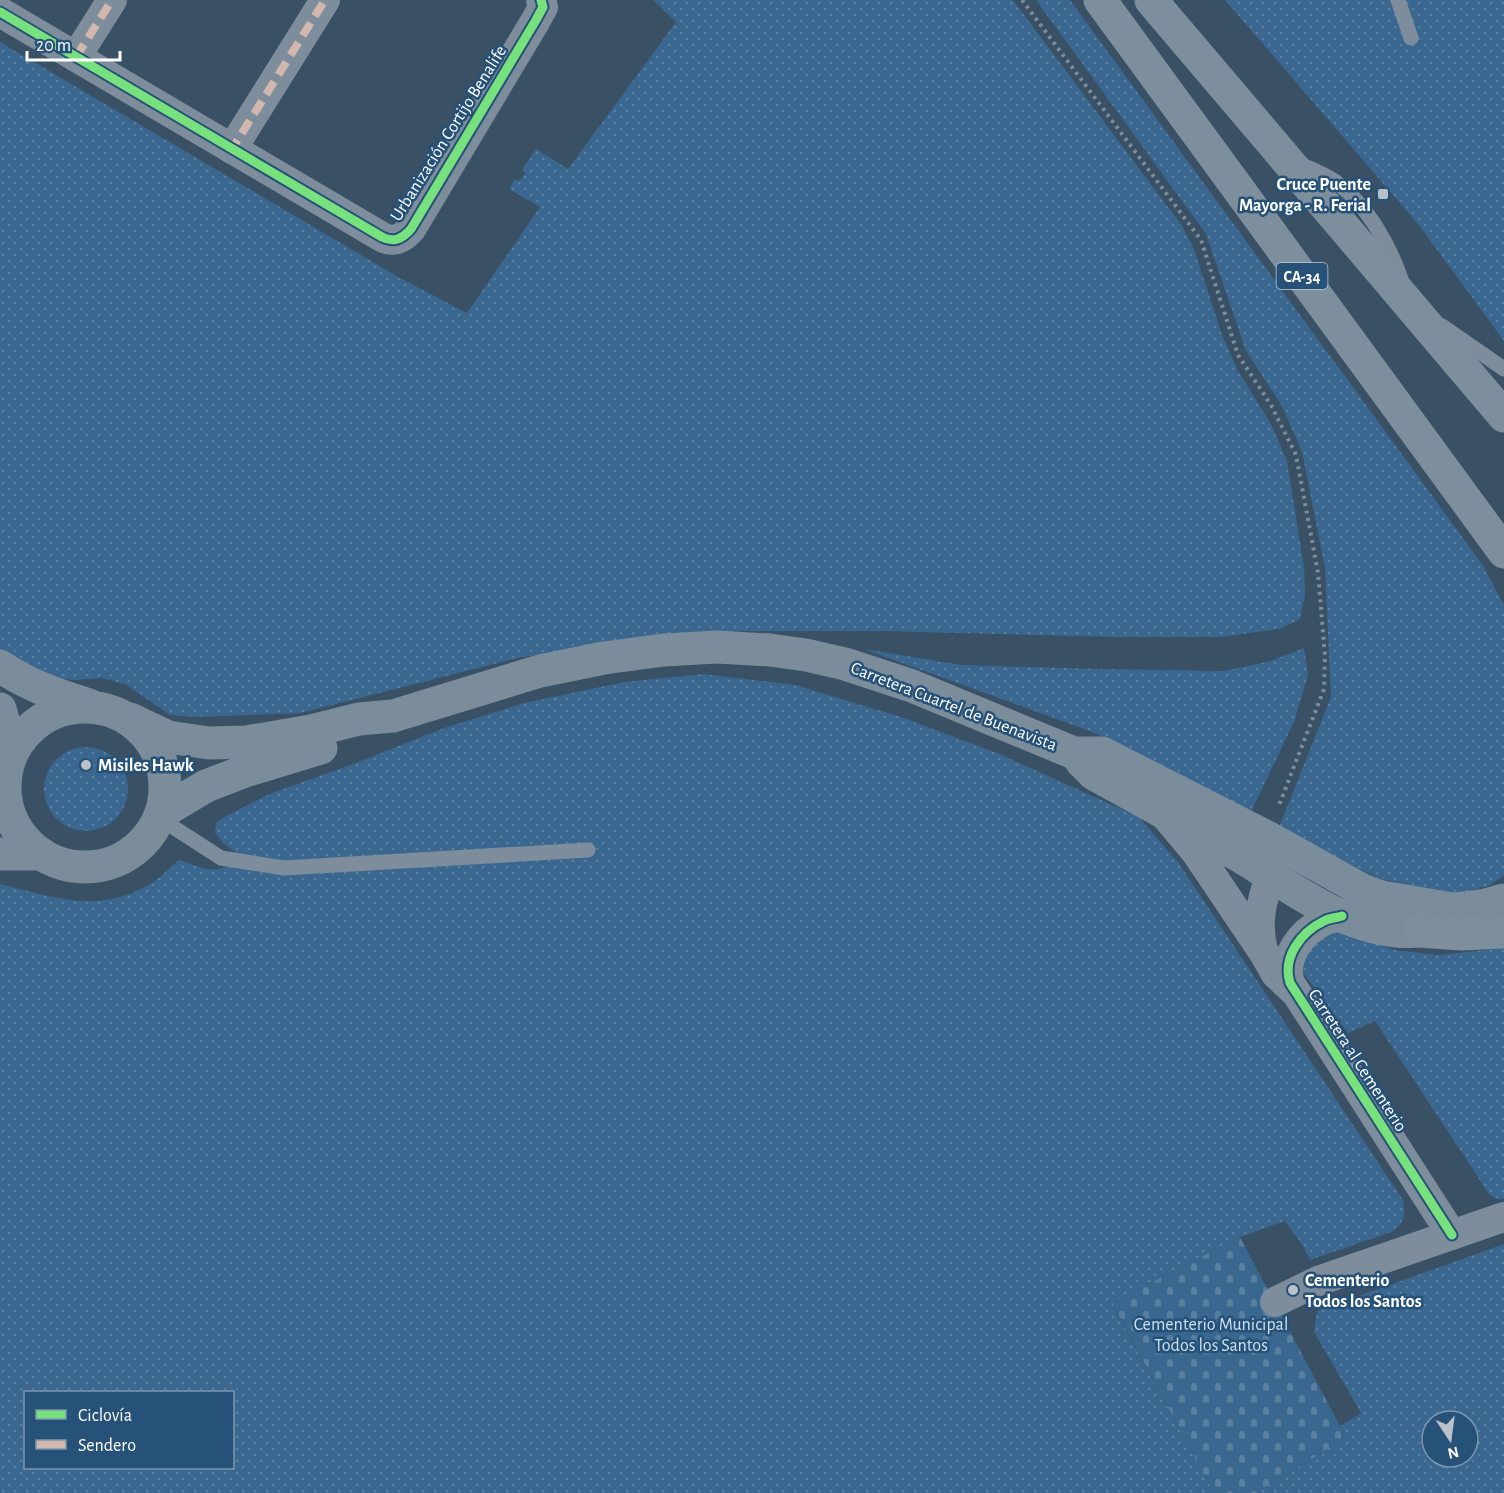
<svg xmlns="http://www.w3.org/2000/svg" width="1504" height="1493" font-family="'Alegreya Sans',sans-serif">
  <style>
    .grass { fill: url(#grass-dots); fill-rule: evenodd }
    .cemetery { fill: url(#cemetery-stones) }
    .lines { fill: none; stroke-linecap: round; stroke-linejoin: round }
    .path { stroke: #7d8d9c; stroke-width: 4; stroke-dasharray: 3 4.5; stroke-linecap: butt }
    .service { stroke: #7d8d9c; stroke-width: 15 }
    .minor { stroke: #7d8d9c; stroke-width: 30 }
    .primary { stroke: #7b8c9b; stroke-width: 33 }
    .trunk { stroke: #7d8e9c; stroke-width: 33 }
    .quiet { stroke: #d1b7ad; stroke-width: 8; stroke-dasharray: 15 8; stroke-linecap: butt }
    .cycleway-casing { stroke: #265178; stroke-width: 13 }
    .cycleway { stroke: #77e17e; stroke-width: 9 }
    .poi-dot { fill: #bac2c9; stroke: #265178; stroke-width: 2 }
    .labels { text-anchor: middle; stroke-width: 5; stroke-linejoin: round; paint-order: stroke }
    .shield { fill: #265178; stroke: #becbd6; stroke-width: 1.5 }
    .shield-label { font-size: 16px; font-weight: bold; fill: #fff }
    .street-label { font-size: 18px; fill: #fff; stroke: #265178 }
    .poi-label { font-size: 18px; font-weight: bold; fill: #fff; stroke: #265178; text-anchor: start }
    .park-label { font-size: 18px; fill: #cae0f2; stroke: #265178 }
  </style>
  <defs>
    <pattern id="grass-dots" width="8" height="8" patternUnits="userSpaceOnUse" patternTransform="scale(1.5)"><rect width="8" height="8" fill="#3a678f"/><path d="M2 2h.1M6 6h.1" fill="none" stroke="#587ea0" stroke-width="1.8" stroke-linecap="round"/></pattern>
    <pattern id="cemetery-stones" width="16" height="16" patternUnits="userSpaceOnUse" patternTransform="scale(1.5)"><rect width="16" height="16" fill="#3a678f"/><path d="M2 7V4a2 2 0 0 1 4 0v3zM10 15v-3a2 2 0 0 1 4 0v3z" fill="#587ea0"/></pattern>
  </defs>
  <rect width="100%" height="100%" fill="#395065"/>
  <!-- grass -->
  <g class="grass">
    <polygon points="653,0 1013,0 1182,226 1194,249 1222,335 1238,371 1271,424 1287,461 1304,567 1305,594 1300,619 1280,629 1220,637 1116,637 880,631 740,631 522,657 300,713 195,717 170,715 125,684 101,678 77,680 52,678 26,670 0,650 0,42 400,278 467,313 540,207 509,189 515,179 520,181 525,173 522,170 536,149 568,169 676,22"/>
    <polygon points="1036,0 1070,0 1482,564 1504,605 1504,876 1488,886 1451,895 1378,878 1278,830 1331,697 1325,568 1302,452 1282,406 1246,351 1206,234"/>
    <polygon points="1225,0 1504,0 1504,341 1418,224"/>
    <polygon points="1304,648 1308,675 1294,722 1250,814 1095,733 864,649 961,665 1098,669 1224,671 1271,661"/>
    <path d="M703 674 795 685 901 717 997 753 1139 817 1178 862 1403 1200C1405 1214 1405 1225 1391 1232L1310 1260 1303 1246 1285 1221 1240 1237 1117 1300 1113 1306 1214 1493H0V884C54 897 98 915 150 884 160 878 170 868 179 860 202 868 215 876 236 861L235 852 223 843 215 833 216 823 223 818 267 795 361 761 444 728 524 703 624 682ZM26 1392H232V1468H26Z"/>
    <circle cx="86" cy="789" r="42"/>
    <path d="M1340 931 1394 950 1438 955 1504 948V1199H1497L1489 1194 1375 1021 1348 1033 1304 974C1300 952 1319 936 1340 931Z"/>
    <path d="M1504 1244V1493H1256L1342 1440C1346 1435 1345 1431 1340 1426L1361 1413 1314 1332 1317 1311ZM1432 1421H1468V1457H1432Z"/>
  </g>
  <!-- cemetery -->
  <path class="cemetery" d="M1240 1237 1340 1426C1345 1431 1346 1435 1342 1440L1256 1493H1214L1113 1305 1117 1300Z"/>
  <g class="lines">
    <!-- path -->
    <polyline class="path" points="1022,0 1201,240 1238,355 1271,405 1296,455 1318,573 1325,656 1324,689 1278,808"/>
    <!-- service -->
    <g class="service">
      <polyline points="1398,0 1411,38"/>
      <path d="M1302 165C1314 170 1326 175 1336 182 1367 205 1389 244 1401 279"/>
      <polyline points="1442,326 1504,369"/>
      <polyline points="159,818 221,858 284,868 588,850"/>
    </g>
    <!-- minor -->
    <g class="minor">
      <path d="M0 12 382 237C394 243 402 239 411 229L536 20 543 7 541 0"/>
      <polyline points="76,57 112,0"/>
      <polyline points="232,149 325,0"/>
      <polyline points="1165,815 1196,852 1264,953 1276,974 1293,990"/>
      <path d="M1342 916C1336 918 1329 918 1324 921 1301 932 1282 957 1290 983L1452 1235"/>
      <path d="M1263 950C1256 924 1261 902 1270 877"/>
      <polyline points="1275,1302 1318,1281 1504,1217"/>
    </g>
    <!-- primary -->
    <g class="primary">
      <path d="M0 666C27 685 57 695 89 705"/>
      <circle cx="85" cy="787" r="80"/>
      <polyline points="0,709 5,727 6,766"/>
      <polyline points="130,719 168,737 209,743 246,742 311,731 359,719 393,716 540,671 604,658 664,650 717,647 770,650 806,655 845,664 912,686 1074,753 1102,753 1267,837 1362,890 1382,897 1452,909"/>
      <path d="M1081 761 1094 774C1143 801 1193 828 1241 857 1289 886 1338 925 1396 931 1413 933 1429 929 1445 926"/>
      <polyline points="161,813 206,786 245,771 321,748"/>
      <polyline points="0,854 41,854"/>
      <polyline points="1432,912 1486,905 1504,900"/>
    </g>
    <!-- trunk -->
    <g class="trunk">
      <polyline points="1100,0 1504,552"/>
      <polyline points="1151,0 1504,416"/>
      <polyline points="1419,931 1462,934 1504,932"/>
    </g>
    <!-- quiet -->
    <g class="quiet">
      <polyline points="76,57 112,0"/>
      <polyline points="236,151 232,149 325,0"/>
    </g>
    <defs>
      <g id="cycleway">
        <path d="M0 12 382 237C394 243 402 239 411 229L536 20 543 7 541 0"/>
        <path d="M1342 916C1336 918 1329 918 1324 921 1301 932 1282 957 1290 983L1452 1235"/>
      </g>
    </defs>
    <!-- cycleway casing -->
    <use href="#cycleway" class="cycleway-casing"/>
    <!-- cycleway -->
    <use href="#cycleway" class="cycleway"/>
  </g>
  <!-- markers -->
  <g class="poi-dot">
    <rect x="1377" y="188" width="12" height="12" rx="3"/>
    <circle cx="86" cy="765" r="6"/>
    <circle cx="1293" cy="1290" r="6"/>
  </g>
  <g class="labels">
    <!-- shield labels -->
    <rect class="shield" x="1276.5" y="263" width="51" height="26" rx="4.5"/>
    <g class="shield-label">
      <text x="1302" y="282">CA-34</text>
    </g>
    <!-- street labels -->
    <g class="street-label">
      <text transform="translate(448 133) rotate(-58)" y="6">Urbanización Cortijo Benalife</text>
      <text transform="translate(954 706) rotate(21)" y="6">Carretera Cuartel de Buenavista</text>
      <text transform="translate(1358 1060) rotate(57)" y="6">Carretera al Cementerio</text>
    </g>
    <!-- poi labels -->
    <g class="poi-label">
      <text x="1371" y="190" text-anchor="end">Cruce Puente<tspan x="1371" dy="21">Mayorga - R. Ferial</tspan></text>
      <text x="98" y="771">Misiles Hawk</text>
      <text x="1305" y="1286">Cementerio<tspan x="1305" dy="21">Todos los Santos</tspan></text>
    </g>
    <!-- park labels -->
    <g class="park-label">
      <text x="1211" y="1330">Cementerio Municipal<tspan x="1211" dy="21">Todos los Santos</tspan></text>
    </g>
  </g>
  <!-- legend -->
  <rect x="24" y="1391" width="210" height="78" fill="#265178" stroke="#7d97ae" stroke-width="1.5"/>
  <rect x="36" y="1410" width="30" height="9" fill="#77e17e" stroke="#7d97ae" stroke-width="1.5"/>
  <text x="78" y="1421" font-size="18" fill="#ffffff">Ciclovía</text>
  <rect x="36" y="1440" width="30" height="9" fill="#d1b7ad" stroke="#7d97ae" stroke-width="1.5"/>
  <text x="78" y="1451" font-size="18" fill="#ffffff">Sendero</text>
  <!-- north arrow -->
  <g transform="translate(1450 1439) rotate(167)"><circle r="28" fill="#265178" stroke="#7d97ae" stroke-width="1.5"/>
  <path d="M0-4.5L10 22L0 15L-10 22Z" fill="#bac2c9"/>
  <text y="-9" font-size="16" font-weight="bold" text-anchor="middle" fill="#ffffff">N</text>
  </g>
  <!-- scale -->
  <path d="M27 51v9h93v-9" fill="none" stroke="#ffffff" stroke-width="3"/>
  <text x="36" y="51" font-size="18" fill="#ffffff" stroke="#265178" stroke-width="4.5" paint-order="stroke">20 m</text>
</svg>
